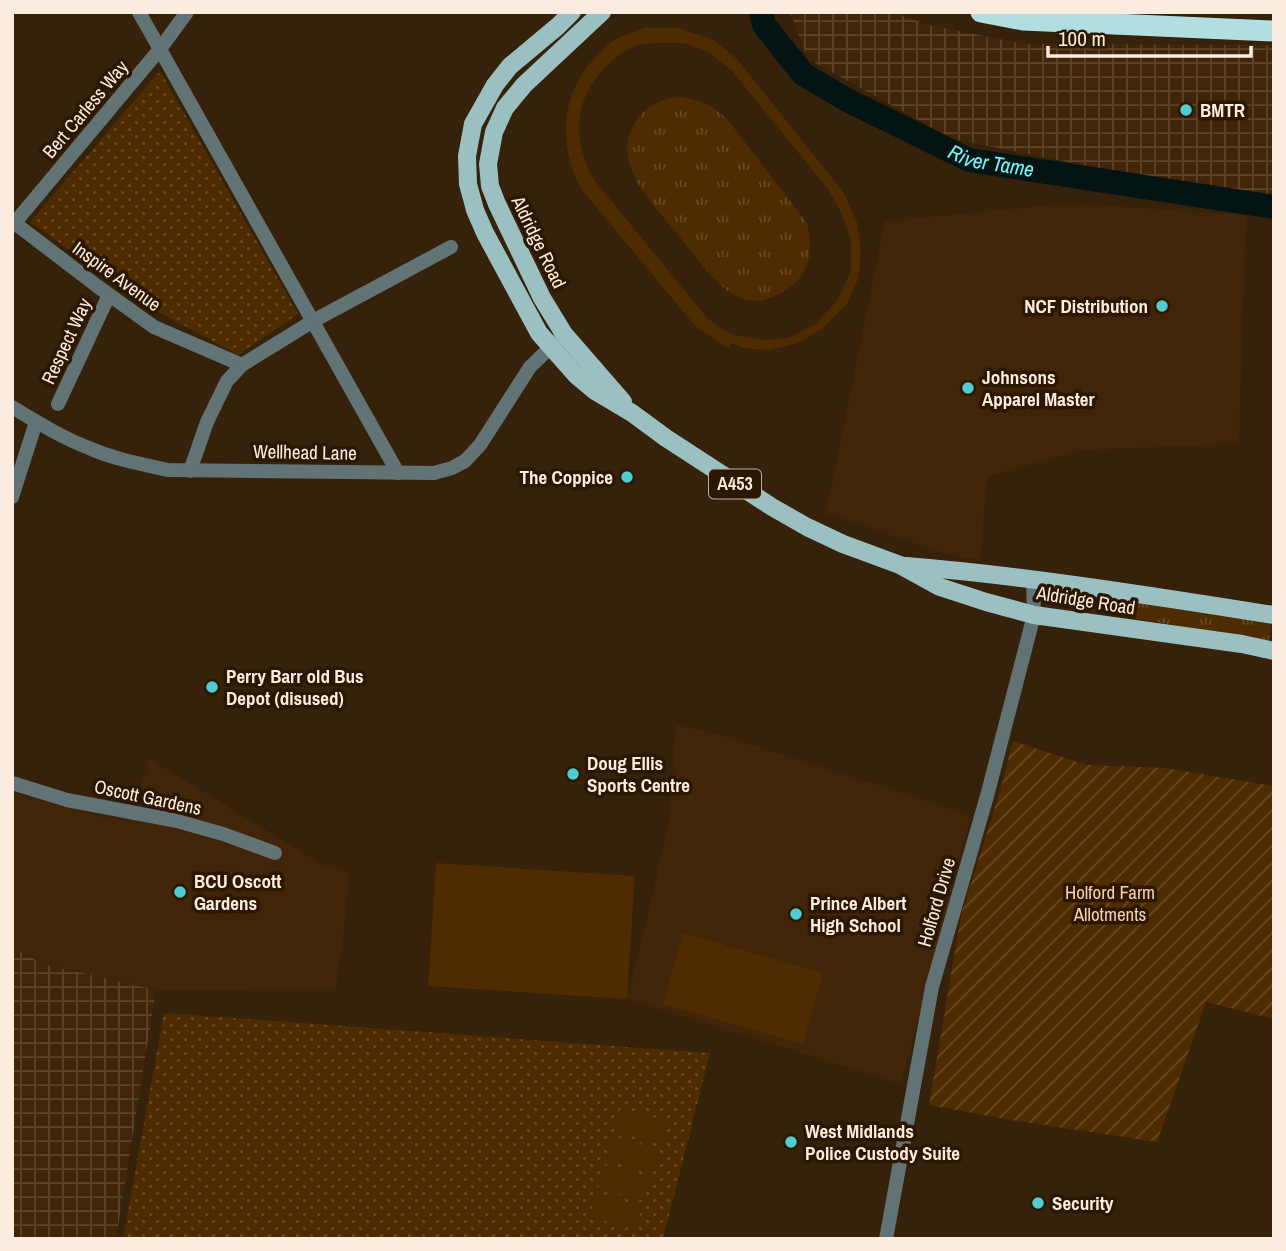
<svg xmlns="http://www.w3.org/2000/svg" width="1286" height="1251" font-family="'Archivo Narrow',sans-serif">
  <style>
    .built { fill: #402508 }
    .industrial { fill: url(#industrial-grid) }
    .grass { fill: url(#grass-tufts) }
    .park { fill: url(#park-dots) }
    .garden { fill: url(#garden-furrows) }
    .pitch { fill: #4f2b00; fill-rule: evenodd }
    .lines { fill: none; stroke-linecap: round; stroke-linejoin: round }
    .river { stroke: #041415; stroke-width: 24 }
    .minor { stroke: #617374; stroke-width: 14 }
    .major { stroke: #9ac0c2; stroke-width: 18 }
    .highway { stroke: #b1dfe1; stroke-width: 21 }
    .poi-dot { fill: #51ccd2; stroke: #2c1702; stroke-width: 2.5 }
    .labels { text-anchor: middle; stroke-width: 7; stroke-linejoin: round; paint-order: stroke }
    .shield { fill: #2c1702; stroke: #bdac9d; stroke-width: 2 }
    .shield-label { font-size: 18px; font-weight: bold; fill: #fbecdf }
    .street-label { font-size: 19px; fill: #fbecdf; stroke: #2c1702 }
    .poi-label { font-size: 19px; font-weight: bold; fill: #fbecdf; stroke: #2c1702; text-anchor: start }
    .park-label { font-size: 19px; fill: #f3d0b0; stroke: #2c1702 }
    .water-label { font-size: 21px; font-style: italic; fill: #72f7fd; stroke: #2c1702 }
  </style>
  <defs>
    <pattern id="industrial-grid" width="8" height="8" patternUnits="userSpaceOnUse" patternTransform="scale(1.75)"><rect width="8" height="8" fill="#402508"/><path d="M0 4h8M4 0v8" fill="none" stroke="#5c452c"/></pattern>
    <pattern id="grass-tufts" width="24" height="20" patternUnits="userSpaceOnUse" patternTransform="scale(1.75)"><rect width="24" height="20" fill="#4f2b00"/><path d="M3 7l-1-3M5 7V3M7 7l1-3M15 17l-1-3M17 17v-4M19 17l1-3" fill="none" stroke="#694a25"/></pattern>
    <pattern id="park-dots" width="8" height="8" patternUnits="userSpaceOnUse" patternTransform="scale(1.75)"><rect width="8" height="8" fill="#4f2b00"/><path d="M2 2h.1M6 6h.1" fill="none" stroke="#694a25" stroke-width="1.8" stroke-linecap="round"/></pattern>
    <pattern id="garden-furrows" width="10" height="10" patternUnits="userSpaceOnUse" patternTransform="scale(1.75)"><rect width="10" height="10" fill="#4f2b00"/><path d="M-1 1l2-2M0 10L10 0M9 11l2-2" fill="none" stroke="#694a25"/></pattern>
  </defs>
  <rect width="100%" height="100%" fill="#36210a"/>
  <!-- built -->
  <g class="built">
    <polygon points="1071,203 1246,215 1239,444 1086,450 988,476 980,560 953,556 826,513 885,221"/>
    <polygon points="676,725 719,734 971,815 901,1084 627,999 668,829"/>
    <polygon points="149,758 323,865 349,871 346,914 336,989 156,990 43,964 12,947 12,792 92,814 129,821"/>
  </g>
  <!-- industrial -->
  <g class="industrial">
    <polygon points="790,12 892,12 928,25 1024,44 1274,45 1274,203 953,139 808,59"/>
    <polygon points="12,947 43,964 156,990 116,1239 12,1239"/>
  </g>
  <!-- grass -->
  <g class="grass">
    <path d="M680 97C702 101 711 104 727 119L807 223C812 243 813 266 796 282 783 294 766 303 748 300 722 297 695 255 679 236 655 206 607 162 636 121 648 104 659 100 680 97Z"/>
    <path d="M1055 592 1269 619C1272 626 1270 633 1269 640L1264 641 1055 604 1052 601V596Z"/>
  </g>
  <!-- park -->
  <g class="park">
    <polygon points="160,71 298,314 238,355 159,312 30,222"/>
    <polygon points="164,1013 710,1053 663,1239 123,1239"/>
  </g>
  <!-- garden -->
  <polygon class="garden" points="1013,741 1087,765 1165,768 1274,786 1274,1019 1206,1002 1157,1142 1005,1119 929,1105 961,915 998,798"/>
  <!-- pitch -->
  <g class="pitch">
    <path d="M644 28H678L714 40 737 59 844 193 857 222 861 248 859 277 847 304 822 329 796 344 768 350 744 348 732 343 728 348 696 327 582 190C557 146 560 91 598 55 603 50 608 44 614 40 623 35 635 32 644 28ZM655 43H684L710 53 732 71 828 189 841 212 851 240V270L837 301 815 324 789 338 761 340 734 335 722 329 707 318 595 181C570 140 574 94 611 62 619 54 628 48 639 45 644 43 650 44 655 43Z"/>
    <polygon points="436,863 635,876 627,999 428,986"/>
    <polygon points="683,933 823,973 803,1044 663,1004"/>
    <polygon points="621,1108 667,1121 661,1144 614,1131"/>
    <polygon points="613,1136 659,1150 653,1172 606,1159"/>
    <polygon points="604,1165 650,1178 644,1201 598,1188"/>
    <polygon points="596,1194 642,1207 636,1230 589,1217"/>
  </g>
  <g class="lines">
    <!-- river -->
    <path class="river" id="s1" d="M761 12 764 25 803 74 847 100 969 160 1274 207"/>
    <!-- minor -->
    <g class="minor">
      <polyline points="139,12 398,473"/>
      <polyline points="12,221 97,286 154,327 242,365"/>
      <polyline points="12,226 160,49 187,12"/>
      <polyline points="58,404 109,295"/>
      <path d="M12 407C37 422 62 438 89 448 114 459 141 464 168 470L434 473 452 468 465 461 480 445 530 367 558 340"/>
      <polyline points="190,471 207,422 227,381 242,365 313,321 451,247"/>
      <polyline points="12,497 36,422"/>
      <polyline points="12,783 67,800 177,821 223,834 275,853"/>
      <polyline points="886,1239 932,987 987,796 1034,615 1033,580"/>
    </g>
    <!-- major -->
    <g class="major">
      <polyline points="572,12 558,26 510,66 495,85 473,124 467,156 468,184 475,210 485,233 539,333 576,375 595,391 632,413 666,438 772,507 807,527 843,544 900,565 940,587 986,602 1034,615 1242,644 1274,651"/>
      <polyline points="602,12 524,85 505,108 494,132 488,164 490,186 497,204 542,298 564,334 623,402"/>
      <path d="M906 566C1029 576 1152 596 1274 615"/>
    </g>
    <!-- highway -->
    <polyline class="highway" points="981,12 1023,20 1274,31"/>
  </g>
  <!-- markers -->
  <g class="poi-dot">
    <circle cx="1186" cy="110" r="7"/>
    <circle cx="1162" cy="306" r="7"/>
    <circle cx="968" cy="388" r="7"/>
    <circle cx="627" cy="477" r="7"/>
    <circle cx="212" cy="687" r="7"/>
    <circle cx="573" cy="774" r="7"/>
    <circle cx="180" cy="892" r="7"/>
    <circle cx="796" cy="914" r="7"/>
    <circle cx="791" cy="1142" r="7"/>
    <circle cx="1038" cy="1203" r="7"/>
  </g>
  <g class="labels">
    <!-- shield labels -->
    <rect class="shield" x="709" y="469.5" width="52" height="29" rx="5"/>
    <g class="shield-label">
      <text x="735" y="490">A453</text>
    </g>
    <!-- street labels -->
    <g class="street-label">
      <text transform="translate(85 109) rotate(-50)" y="7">Bert Carless Way</text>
      <text transform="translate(539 242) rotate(64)" y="7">Aldridge Road</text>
      <text transform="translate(117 276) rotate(36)" y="7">Inspire Avenue</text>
      <text transform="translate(66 341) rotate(-65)" y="7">Respect Way</text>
      <text transform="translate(305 452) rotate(1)" y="7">Wellhead Lane</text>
      <text transform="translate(1086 600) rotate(9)" y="7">Aldridge Road</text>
      <text transform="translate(148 797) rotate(12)" y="7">Oscott Gardens</text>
      <text transform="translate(936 902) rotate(-74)" y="7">Holford Drive</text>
    </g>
    <!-- poi labels -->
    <g class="poi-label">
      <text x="1200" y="117">BMTR</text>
      <text x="1148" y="313" text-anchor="end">NCF Distribution</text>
      <text x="982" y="384">Johnsons<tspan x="982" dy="22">Apparel Master</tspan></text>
      <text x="613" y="484" text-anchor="end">The Coppice</text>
      <text x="226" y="683">Perry Barr old Bus<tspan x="226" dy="22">Depot (disused)</tspan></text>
      <text x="587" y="770">Doug Ellis<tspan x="587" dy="22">Sports Centre</tspan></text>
      <text x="194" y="888">BCU Oscott<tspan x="194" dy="22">Gardens</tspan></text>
      <text x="810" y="910">Prince Albert<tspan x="810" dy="22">High School</tspan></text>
      <text x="805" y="1138">West Midlands<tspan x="805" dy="22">Police Custody Suite</tspan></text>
      <text x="1052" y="1210">Security</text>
    </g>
    <!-- park labels -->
    <g class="park-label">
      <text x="1110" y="899">Holford Farm<tspan x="1110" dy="22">Allotments</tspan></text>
    </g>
    <!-- water labels -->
    <g class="water-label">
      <text dy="7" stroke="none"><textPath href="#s1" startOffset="285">River Tame</textPath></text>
    </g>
  </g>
  <!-- border -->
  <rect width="1286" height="1251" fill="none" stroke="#fbecdf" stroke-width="28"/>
  <!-- scale -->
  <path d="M1048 46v10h203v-10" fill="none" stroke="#fbecdf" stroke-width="3.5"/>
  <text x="1058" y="46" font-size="21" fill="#fbecdf" stroke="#2c1702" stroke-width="5" paint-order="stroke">100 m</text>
</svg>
